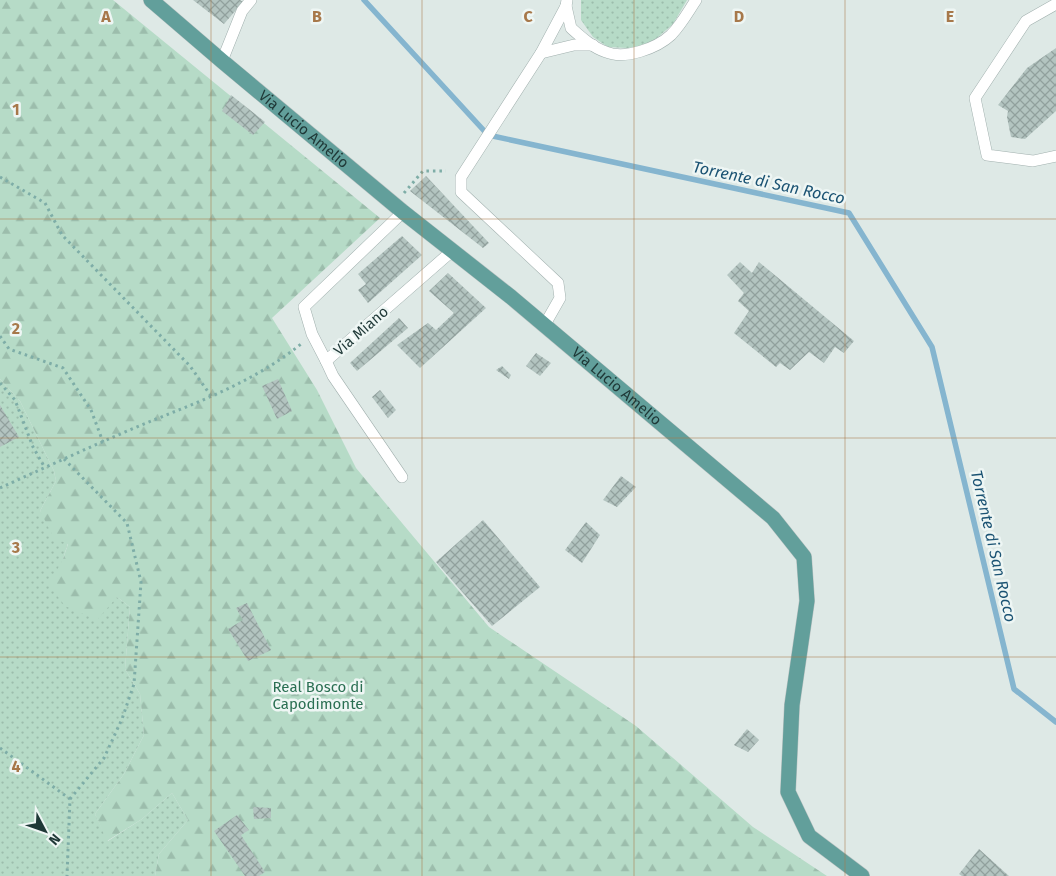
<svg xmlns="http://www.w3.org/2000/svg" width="1056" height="876" font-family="'Fira Sans',sans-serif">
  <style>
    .grass { fill: url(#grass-dots) }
    .forest { fill: url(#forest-firs) }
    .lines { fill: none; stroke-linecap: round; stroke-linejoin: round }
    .stream { stroke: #85b5cf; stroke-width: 5.5 }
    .building { fill: url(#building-cross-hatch) }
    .service-casing { stroke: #a1b0ae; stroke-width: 12 }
    .primary-casing { stroke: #bcc3c3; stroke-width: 16 }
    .path { stroke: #7eada7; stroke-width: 3; stroke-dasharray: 2.5 4; stroke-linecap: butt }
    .service { stroke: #fff; stroke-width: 11 }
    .primary { stroke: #629f9b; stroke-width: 15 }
    .grid { fill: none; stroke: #a7784a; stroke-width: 1; stroke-opacity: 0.55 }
    .labels { text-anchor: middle; stroke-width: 5; stroke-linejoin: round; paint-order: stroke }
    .street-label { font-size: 15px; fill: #1f3837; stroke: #eef6f4 }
    .park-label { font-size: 15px; fill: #2a6f52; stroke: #eef6f4 }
    .water-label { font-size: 16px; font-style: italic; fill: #1b5373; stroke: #eef6f4 }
    .grid-label { font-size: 16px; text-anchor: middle; font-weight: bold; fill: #a7784a; stroke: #eef6f4; stroke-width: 5; stroke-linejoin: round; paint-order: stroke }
  </style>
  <defs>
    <pattern id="grass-dots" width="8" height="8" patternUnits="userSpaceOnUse" patternTransform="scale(1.25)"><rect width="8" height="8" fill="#b6dbc7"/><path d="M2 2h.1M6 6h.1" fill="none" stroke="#9cbdac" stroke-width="1.8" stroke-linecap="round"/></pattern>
    <pattern id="forest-firs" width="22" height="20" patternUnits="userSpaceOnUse" patternTransform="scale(1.25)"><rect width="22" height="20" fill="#b6dbc7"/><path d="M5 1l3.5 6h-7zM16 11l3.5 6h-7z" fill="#9cbdac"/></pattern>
    <pattern id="building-cross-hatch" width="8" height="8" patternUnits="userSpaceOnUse" patternTransform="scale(1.25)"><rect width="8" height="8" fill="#b3c4c0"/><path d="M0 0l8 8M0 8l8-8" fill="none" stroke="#91a09d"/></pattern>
  </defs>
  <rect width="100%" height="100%" fill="#dee9e6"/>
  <!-- grass -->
  <g class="grass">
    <polygon points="581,0 687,0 673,24 650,44 628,48 608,47 593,37 581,20"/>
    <polygon points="0,379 20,401 54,471 56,481 40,511 68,543 63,559 117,597 130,607 125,669 140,694 144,735 124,774 95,814 108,841 142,819 172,793 188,820 159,854 155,876 0,876"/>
  </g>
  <!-- forest -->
  <polygon class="forest" points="0,0 113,0 380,218 272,318 317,390 356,468 489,627 636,726 753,827 827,876 155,876 159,854 188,820 172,793 142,819 107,841 95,814 124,774 144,735 140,694 125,669 130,607 117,597 97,620 65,606 49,585 63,559 68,544 54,538 40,511 56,481 54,471 20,401 0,379"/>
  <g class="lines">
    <!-- stream -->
    <polyline class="stream" points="364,0 488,135 849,213 932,347 1014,689 1056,722"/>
  </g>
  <!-- building -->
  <g class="building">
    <polygon points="193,0 240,0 243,2 224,24"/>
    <polygon points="1056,48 1056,111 1025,139 1011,137 1007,117 1008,111 998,105 1027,68"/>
    <polygon points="231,95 265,122 253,135 222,111"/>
    <polygon points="426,176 489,243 483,248 410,191"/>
    <polygon points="402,236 422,255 368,303 358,290 366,284 358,274"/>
    <polygon points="740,262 752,273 759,262 854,341 844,353 835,347 824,363 809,352 790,370 780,363 776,367 734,333 749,311 738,301 744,293 727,275"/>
    <polygon points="448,273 486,308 420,368 397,345 428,323 436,330 454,313 429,291"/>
    <polygon points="399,318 408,328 357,371 350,363"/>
    <polygon points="536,353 551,363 540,376 526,366"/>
    <polygon points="502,366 511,375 509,379 496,370"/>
    <polygon points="278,379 292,411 277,419 262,386"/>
    <polygon points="380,390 396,410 388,418 372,397"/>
    <polygon points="0,405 19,437 0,447"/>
    <polygon points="621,476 636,487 617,507 603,500"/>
    <polygon points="483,520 540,587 492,626 436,562"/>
    <polygon points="586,522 600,535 582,563 565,550"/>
    <polygon points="247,603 271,650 248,661 228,629 243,620 236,608"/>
    <polygon points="747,729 759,740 748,752 734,745"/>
    <polygon points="253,807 271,808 271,818 254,819"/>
    <polygon points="237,815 249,830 241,835 265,872 259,876 245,876 214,831"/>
    <polygon points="979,849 1009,876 962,876 959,874"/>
  </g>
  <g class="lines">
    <defs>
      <g id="service">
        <polyline points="1056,4 1026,21 975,98 987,155 1033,161 1056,156"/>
        <path d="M566 6 571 28C581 37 593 48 606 52 625 60 657 48 671 35 681 25 688 12 696 0"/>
        <polyline points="541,53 574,45 593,45"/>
        <polyline points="222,61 242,11 251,0"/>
        <polyline points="403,212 304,307 312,334 326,361 452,251"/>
        <polyline points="544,326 560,298 558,283 461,192 461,177 541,53 566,6 567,0"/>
        <polyline points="326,361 333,376 402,477"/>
      </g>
      <g id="primary">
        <path id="s1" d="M151 0 222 61 403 212 511 297 773 518 804 557 807 601 792 705 788 792 809 836 862 876"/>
      </g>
    </defs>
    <!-- service casing -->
    <use href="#service" class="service-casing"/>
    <!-- primary casing -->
    <use href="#primary" class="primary-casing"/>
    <!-- path -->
    <g class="path">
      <polyline points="0,177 45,203 62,235 190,366 211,396"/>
      <polyline points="404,193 423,171 446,171"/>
      <polyline points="0,336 9,349 63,368 91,410 103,442"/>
      <polyline points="0,383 15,400 33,447 45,468"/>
      <polyline points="64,459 127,523 141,582 134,684 122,719 104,758 70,799"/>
      <path d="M0 488C46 467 92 446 139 426 195 403 253 383 301 344"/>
      <polyline points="0,748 70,799 67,876"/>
    </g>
    <!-- service -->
    <use href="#service" class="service"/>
    <!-- primary -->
    <use href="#primary" class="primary"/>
  </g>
  <!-- grid -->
  <path class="grid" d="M211 0V876M422 0V876M634 0V876M845 0V876M0 219H1056M0 438H1056M0 657H1056"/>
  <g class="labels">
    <!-- street labels -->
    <g class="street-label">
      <text dy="5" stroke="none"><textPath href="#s1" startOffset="200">Via Lucio Amelio</textPath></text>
      <text transform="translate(361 331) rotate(-41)" y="5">Via Miano</text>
      <text dy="5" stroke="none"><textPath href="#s1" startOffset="605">Via Lucio Amelio</textPath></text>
    </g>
    <!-- park labels -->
    <g class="park-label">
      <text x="318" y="692">Real Bosco di<tspan x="318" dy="17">Capodimonte</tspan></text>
    </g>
    <!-- water labels -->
    <g class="water-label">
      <text transform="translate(769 182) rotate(12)" y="6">Torrente di San Rocco</text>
      <text transform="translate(994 546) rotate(77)" y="6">Torrente di San Rocco</text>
    </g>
  </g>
  <g class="grid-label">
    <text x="106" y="22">A</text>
    <text x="317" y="22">B</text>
    <text x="528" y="22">C</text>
    <text x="739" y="22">D</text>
    <text x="950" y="22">E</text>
    <text x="16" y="115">1</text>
    <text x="16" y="334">2</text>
    <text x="16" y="553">3</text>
    <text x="16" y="772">4</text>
  </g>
  <!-- north arrow -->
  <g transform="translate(45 831) rotate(131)" stroke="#eef6f4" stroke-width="4" paint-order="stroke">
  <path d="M0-4L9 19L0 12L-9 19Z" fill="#1f3837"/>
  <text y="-8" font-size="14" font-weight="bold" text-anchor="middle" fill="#1f3837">N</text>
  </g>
</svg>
